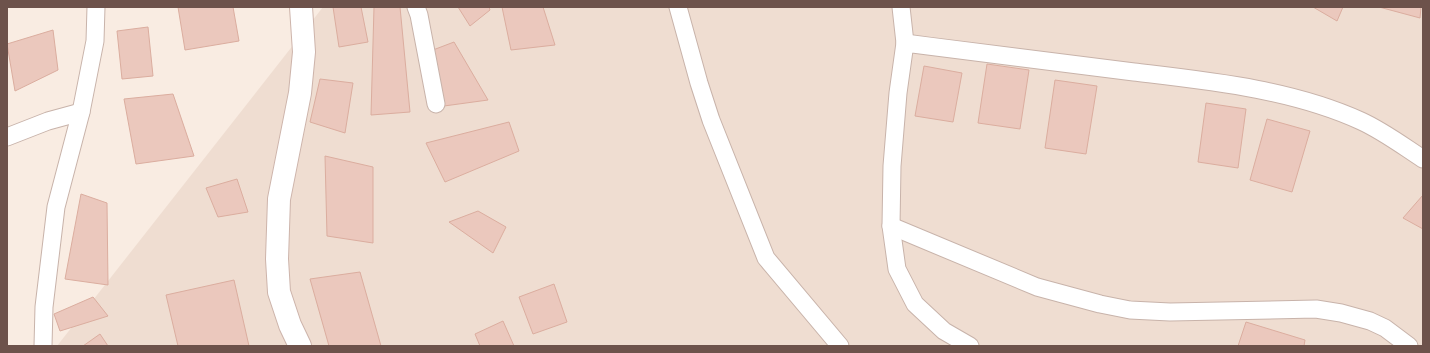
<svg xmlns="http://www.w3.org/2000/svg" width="1430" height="353" font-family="'PT Sans Narrow',sans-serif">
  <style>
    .residential { fill: #efddd1 }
    .building { fill: #ebc8bd; stroke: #dbad9f }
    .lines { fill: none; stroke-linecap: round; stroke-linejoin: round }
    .street-casing { stroke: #c8b3aa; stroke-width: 19 }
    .secondary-casing { stroke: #cdb4ab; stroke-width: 24 }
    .street { stroke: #fff; stroke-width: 17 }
    .secondary { stroke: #fff; stroke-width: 22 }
  </style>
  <rect width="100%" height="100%" fill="#f9ece2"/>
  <!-- residential -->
  <polygon class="residential" points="323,7 1423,7 1423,346 57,346"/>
  <!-- building -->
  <g class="building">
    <polygon points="178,7 233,7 239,41 185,50"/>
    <polygon points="333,7 361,7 368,42 339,47"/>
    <polygon points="374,7 400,7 410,112 371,115"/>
    <polygon points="458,7 489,7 490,10 470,26"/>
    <polygon points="502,7 543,7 555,45 511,50"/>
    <polygon points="1313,7 1343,7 1337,21"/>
    <polygon points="1379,7 1421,7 1420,18"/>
    <polygon points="148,27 153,76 122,79 117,31"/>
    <polygon points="53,30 58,70 15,91 7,44"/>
    <polygon points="454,42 488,100 444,106 433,50"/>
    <polygon points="987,64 1029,70 1020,129 978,123"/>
    <polygon points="924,66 962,73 953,122 915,116"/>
    <polygon points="320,79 353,83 345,133 310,122"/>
    <polygon points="1055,80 1097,86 1086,154 1045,148"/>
    <polygon points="173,94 194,156 136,164 124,99"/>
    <polygon points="1206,103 1246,109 1238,168 1198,162"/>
    <polygon points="1267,119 1310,131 1292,192 1250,180"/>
    <polygon points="509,122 519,151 445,182 426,143"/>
    <polygon points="325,156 373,167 373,243 327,236"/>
    <polygon points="237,179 248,212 218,217 206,188"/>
    <polygon points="81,194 107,203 108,285 65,279"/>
    <polygon points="1423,195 1423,229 1403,218"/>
    <polygon points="478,211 506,227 493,253 449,222"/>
    <polygon points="360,272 381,346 329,346 310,279"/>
    <polygon points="234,280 249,346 178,346 166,295"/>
    <polygon points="554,284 567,322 533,334 519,297"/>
    <polygon points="93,297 108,316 60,331 54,314"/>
    <polygon points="503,321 514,346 480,346 475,334"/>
    <polygon points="1246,322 1305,340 1304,346 1238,346"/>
    <polygon points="100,334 108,346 83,346"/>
  </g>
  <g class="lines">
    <defs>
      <g id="street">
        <polyline points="416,7 419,15 436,104"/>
        <polyline points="678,7 699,83 711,120 766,258 840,346"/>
        <polyline points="901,7 905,43"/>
        <polyline points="7,137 48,121 81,112"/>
        <polyline points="891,226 1037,287 1100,304 1130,310 1170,312 1316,309 1341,313 1370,321 1385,328 1409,346"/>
        <polyline points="43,346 44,307 56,207 81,112 95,41 96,7"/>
        <path d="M970 346 944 331 915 304 897 269 891 226 892 166 898 93 905 43C981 53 1057 62 1134 72 1209 81 1291 89 1361 121 1383 131 1403 146 1423 159"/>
      </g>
      <polyline id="secondary" points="300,346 290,325 279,292 277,259 279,199 300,93 304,52 301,7"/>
    </defs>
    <!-- street casing -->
    <use href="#street" class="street-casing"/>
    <!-- secondary casing -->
    <use href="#secondary" class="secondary-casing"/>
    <!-- street -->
    <use href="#street" class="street"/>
    <!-- secondary -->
    <use href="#secondary" class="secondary"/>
  </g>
  <!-- border -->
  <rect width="1430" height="353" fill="none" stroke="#6d524b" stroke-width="16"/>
</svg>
